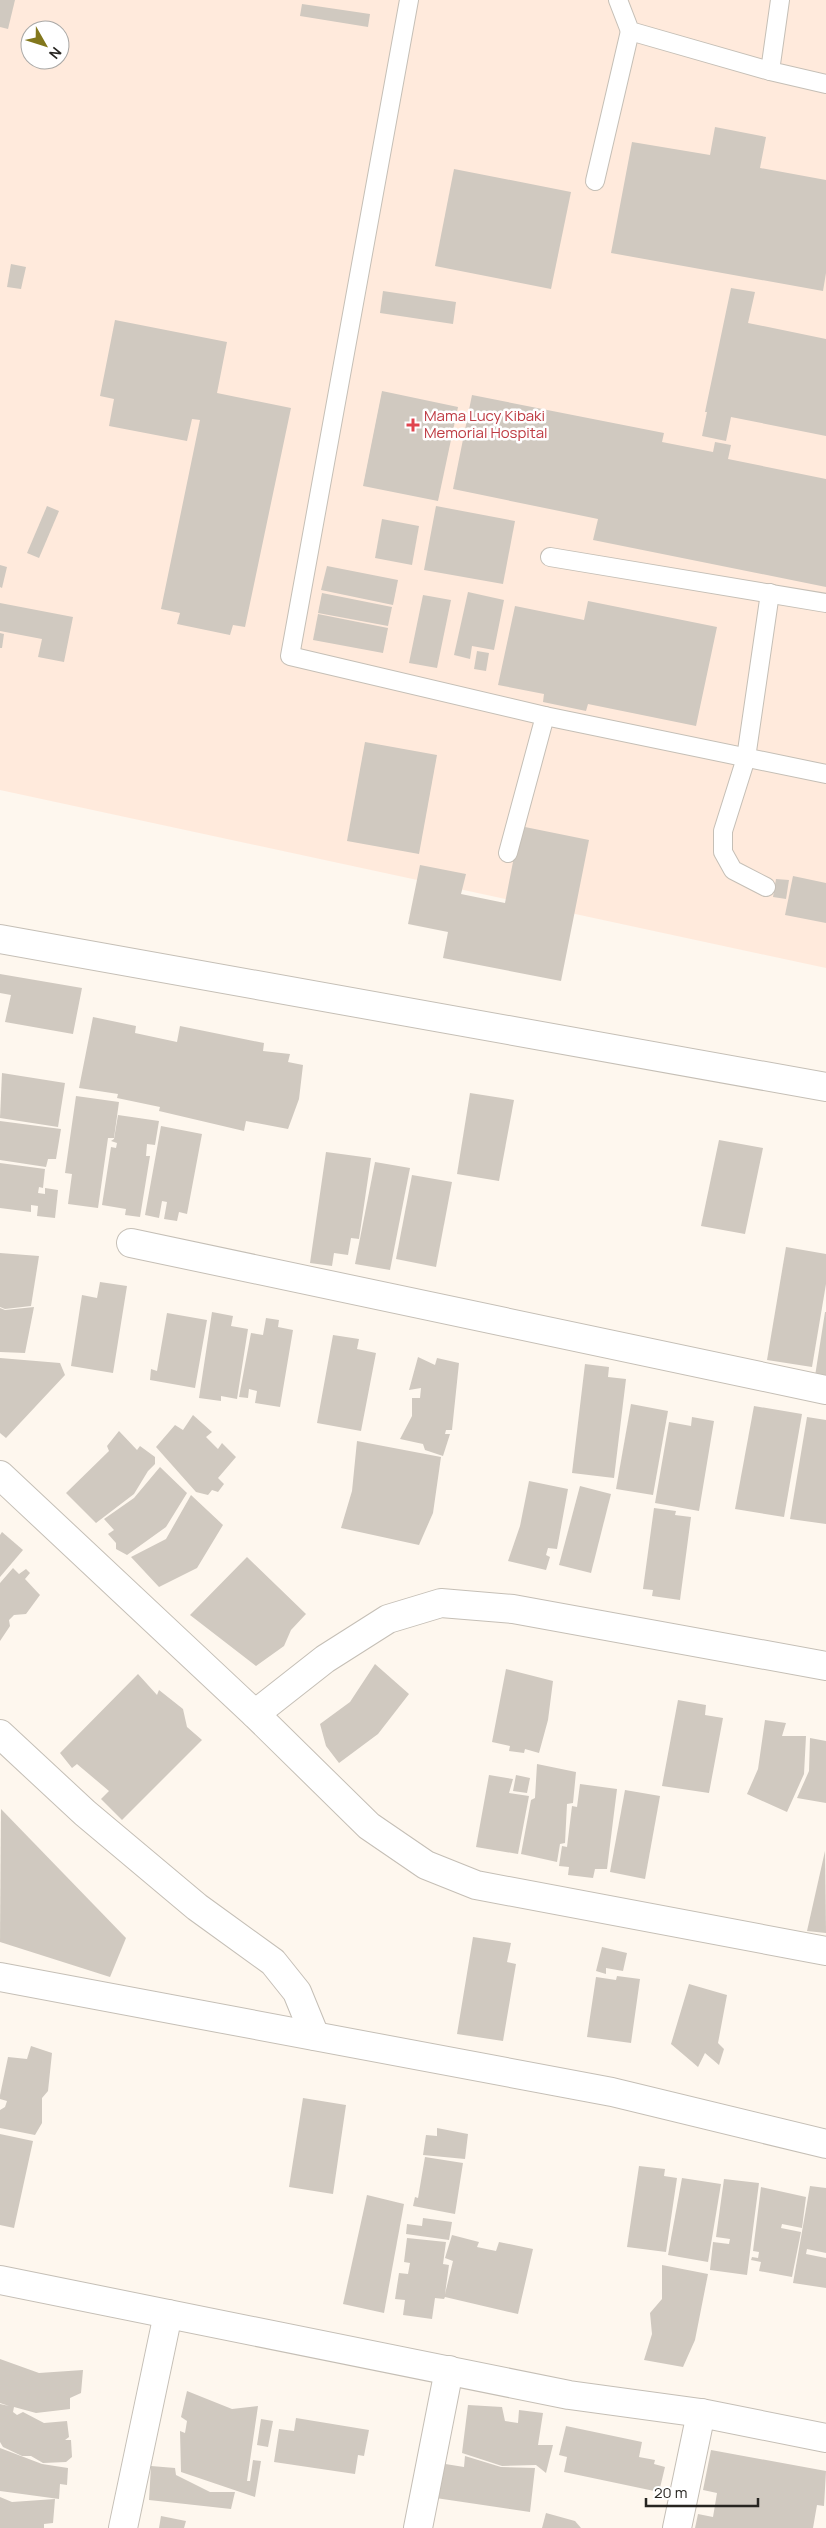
<svg xmlns="http://www.w3.org/2000/svg" width="826" height="2528" font-family="Manrope,sans-serif">
  <style>
    .medical { fill: #ffeadc; fill-rule: evenodd }
    .building { fill: #d0c9c0 }
    .lines { fill: none; stroke-linecap: round; stroke-linejoin: round }
    .service-casing { stroke: #c5bfb6; stroke-width: 20 }
    .minor-casing { stroke: #c5bfb6; stroke-width: 30 }
    .service { stroke: #fff; stroke-width: 18 }
    .minor { stroke: #fff; stroke-width: 28 }
    .health-dot { fill: #e0444e; stroke: #fff; stroke-width: 2 }
    .labels { text-anchor: middle; stroke-width: 5; stroke-linejoin: round; paint-order: stroke }
    .health-label { font-size: 15px; fill: #be3a42; stroke: #fff; text-anchor: start }
  </style>
  <rect width="100%" height="100%" fill="#fef7ee"/>
  <!-- medical -->
  <path class="medical" d="M0 0H826V968L0 790ZM30 30H60V60H30Z"/>
  <!-- building -->
  <g class="building">
    <polygon points="0,0 15,0 8,29 0,27"/>
    <polygon points="302,4 370,14 368,27 300,16"/>
    <polygon points="715,127 766,137 760,168 826,180 826,273 823,291 611,253 632,142 710,155"/>
    <polygon points="454,169 571,192 551,289 435,266"/>
    <polygon points="11,264 26,267 21,289 7,287"/>
    <polygon points="731,288 755,292 748,323 826,339 826,436 731,417 726,441 702,436 707,412 705,412"/>
    <polygon points="383,291 456,302 453,324 380,313"/>
    <polygon points="115,320 227,342 217,393 291,408 245,627 233,625 230,635 177,624 180,613 161,609 200,420 192,419 187,441 109,426 114,399 100,396"/>
    <polygon points="382,391 458,407 438,501 363,486"/>
    <polygon points="472,395 664,433 662,442 713,452 715,442 731,445 728,459 826,479 826,587 593,540 598,519 453,489"/>
    <polygon points="47,506 59,511 39,558 27,553"/>
    <polygon points="436,506 515,521 503,584 424,570"/>
    <polygon points="382,519 419,526 412,565 375,558"/>
    <polygon points="0,565 7,567 2,588 0,587"/>
    <polygon points="327,566 398,580 393,605 321,590"/>
    <polygon points="468,592 504,600 494,650 472,646 470,659 454,655"/>
    <polygon points="322,593 392,607 388,626 318,613"/>
    <polygon points="423,595 451,600 437,668 409,663"/>
    <polygon points="588,601 717,627 696,726 588,704 586,711 543,702 544,694 498,685 515,606 584,620"/>
    <polygon points="0,603 73,617 64,662 38,657 42,639 0,631"/>
    <polygon points="318,614 388,628 383,653 313,640"/>
    <polygon points="0,633 4,634 2,648 0,648"/>
    <polygon points="477,651 489,653 486,671 474,669"/>
    <polygon points="365,742 437,755 419,854 347,841"/>
    <polygon points="520,826 589,840 561,981 443,958 448,932 408,924 420,865 466,874 461,894 505,903"/>
    <polygon points="793,876 826,883 826,923 785,915"/>
    <polygon points="776,879 789,880 786,899 773,897"/>
    <polygon points="0,974 82,988 73,1034 5,1022 11,995 0,993"/>
    <polygon points="93,1017 136,1026 135,1033 177,1042 180,1026 264,1043 263,1051 290,1054 288,1062 303,1065 299,1099 288,1129 246,1121 244,1131 159,1111 160,1107 117,1098 118,1094 79,1088"/>
    <polygon points="2,1073 65,1083 58,1127 0,1118"/>
    <polygon points="470,1093 514,1100 499,1181 457,1174"/>
    <polygon points="76,1096 119,1102 114,1138 108,1138 98,1208 68,1204 72,1174 65,1173"/>
    <polygon points="118,1115 159,1121 155,1145 147,1144 146,1156 150,1156 140,1217 125,1215 126,1209 102,1205 111,1147 116,1148 117,1143 111,1141 114,1139"/>
    <polygon points="0,1121 61,1129 56,1159 48,1159 46,1167 0,1160"/>
    <polygon points="161,1126 202,1134 187,1214 179,1212 177,1221 164,1219 167,1202 162,1201 159,1218 145,1215"/>
    <polygon points="719,1140 763,1148 745,1234 701,1226"/>
    <polygon points="326,1152 371,1158 359,1239 351,1238 348,1255 334,1253 332,1266 310,1263"/>
    <polygon points="375,1162 410,1168 390,1270 355,1264"/>
    <polygon points="0,1163 45,1169 43,1188 39,1187 38,1193 45,1194 45,1188 58,1190 55,1218 37,1216 38,1206 31,1205 31,1212 0,1208"/>
    <polygon points="412,1175 452,1182 436,1267 396,1259"/>
    <polygon points="786,1247 826,1254 826,1284 812,1367 767,1360"/>
    <polygon points="0,1253 39,1256 31,1306 5,1309 0,1307"/>
    <polygon points="100,1282 127,1286 113,1373 71,1366 82,1295 97,1298"/>
    <polygon points="34,1307 25,1353 0,1352 0,1308 5,1310"/>
    <polygon points="212,1312 233,1316 231,1326 248,1329 237,1399 221,1396 221,1401 199,1398"/>
    <polygon points="825,1312 826,1312 826,1378 815,1376"/>
    <polygon points="167,1313 207,1320 195,1388 150,1380 151,1369 157,1371"/>
    <polygon points="266,1318 279,1320 278,1327 293,1330 280,1407 255,1403 257,1391 249,1389 248,1398 239,1397 251,1333 263,1335"/>
    <polygon points="333,1335 359,1339 357,1349 376,1353 361,1431 317,1423"/>
    <polygon points="418,1357 435,1365 437,1358 459,1363 452,1430 446,1430 445,1434 450,1434 443,1456 425,1450 423,1444 400,1439 412,1416 412,1398 420,1398 421,1388 409,1390"/>
    <polygon points="0,1358 60,1363 65,1375 6,1438 0,1433"/>
    <polygon points="585,1364 609,1367 608,1377 626,1379 614,1478 572,1473"/>
    <polygon points="631,1404 668,1411 653,1495 616,1489"/>
    <polygon points="754,1406 802,1414 784,1517 735,1509"/>
    <polygon points="193,1415 212,1432 206,1437 218,1449 222,1443 236,1457 218,1478 224,1484 218,1492 212,1490 208,1495 196,1492 156,1447 175,1425 183,1430"/>
    <polygon points="692,1417 714,1421 699,1511 655,1503 669,1422 691,1426"/>
    <polygon points="807,1417 826,1420 826,1524 790,1519"/>
    <polygon points="119,1431 137,1450 140,1446 155,1457 155,1464 148,1471 134,1494 96,1523 66,1493 109,1451 107,1446"/>
    <polygon points="357,1441 441,1457 433,1513 419,1545 341,1528 352,1491"/>
    <polygon points="160,1467 187,1493 166,1527 127,1555 116,1549 116,1543 108,1534 114,1530 104,1519 134,1498"/>
    <polygon points="529,1481 568,1489 557,1549 548,1548 546,1555 550,1557 546,1570 508,1561 520,1526"/>
    <polygon points="580,1486 611,1494 591,1573 559,1565"/>
    <polygon points="191,1495 223,1525 197,1568 159,1587 131,1557 166,1539"/>
    <polygon points="654,1508 676,1511 675,1515 691,1517 680,1600 652,1596 653,1590 643,1589"/>
    <polygon points="2,1532 23,1550 0,1577 0,1535"/>
    <polygon points="247,1557 306,1614 291,1630 284,1646 256,1666 190,1615"/>
    <polygon points="13,1568 19,1574 26,1569 30,1573 25,1579 40,1595 26,1614 14,1615 9,1620 10,1626 0,1641 0,1583"/>
    <polygon points="375,1664 409,1694 378,1734 339,1763 326,1746 320,1724 350,1702"/>
    <polygon points="506,1669 553,1681 548,1720 539,1753 525,1749 524,1753 509,1751 510,1746 492,1742"/>
    <polygon points="138,1674 157,1695 159,1690 183,1709 187,1727 202,1740 122,1820 101,1799 109,1791 77,1764 72,1768 60,1753"/>
    <polygon points="678,1700 706,1705 705,1715 723,1718 709,1793 662,1786"/>
    <polygon points="765,1720 786,1723 782,1736 806,1736 804,1774 787,1812 747,1794 758,1769"/>
    <polygon points="810,1738 826,1741 826,1803 797,1798 809,1771"/>
    <polygon points="537,1764 576,1772 573,1803 567,1804 565,1843 560,1844 557,1862 521,1854 531,1800 535,1798"/>
    <polygon points="489,1775 513,1779 509,1793 529,1796 518,1854 476,1847"/>
    <polygon points="516,1775 530,1778 527,1793 513,1791"/>
    <polygon points="580,1784 617,1789 607,1869 595,1869 593,1878 568,1875 569,1867 559,1866 562,1846 567,1847 572,1806 577,1807"/>
    <polygon points="625,1790 660,1796 645,1879 610,1872"/>
    <polygon points="1,1809 126,1938 110,1977 0,1942"/>
    <polygon points="825,1851 826,1933 807,1931"/>
    <polygon points="473,1937 511,1943 507,1962 516,1964 503,2041 457,2034"/>
    <polygon points="602,1947 627,1953 623,1971 606,1968 606,1974 596,1971"/>
    <polygon points="617,1976 640,1979 631,2043 587,2037 596,1977 616,1980"/>
    <polygon points="689,1984 727,1995 718,2043 724,2049 719,2065 705,2053 698,2067 671,2044"/>
    <polygon points="31,2046 52,2053 48,2091 42,2098 42,2123 35,2135 0,2128 0,2110 5,2107 7,2101 0,2099 0,2095 8,2057 27,2059"/>
    <polygon points="303,2098 346,2105 333,2194 289,2187"/>
    <polygon points="437,2128 468,2134 465,2159 423,2155 426,2135 437,2136"/>
    <polygon points="0,2134 33,2141 14,2228 0,2225"/>
    <polygon points="425,2157 463,2163 455,2214 413,2206 415,2197 418,2198"/>
    <polygon points="639,2166 665,2169 664,2176 677,2178 666,2252 627,2247"/>
    <polygon points="682,2178 721,2184 708,2262 668,2255"/>
    <polygon points="724,2179 759,2183 747,2275 710,2270 713,2242 729,2244 730,2239 716,2237"/>
    <polygon points="810,2186 826,2188 826,2253 807,2249 806,2254 826,2258 826,2288 793,2283"/>
    <polygon points="761,2187 806,2197 802,2228 782,2224 781,2228 801,2232 792,2277 759,2271 761,2262 751,2260 752,2257 758,2258 759,2252 753,2251"/>
    <polygon points="367,2195 404,2204 384,2313 343,2304"/>
    <polygon points="423,2218 452,2222 449,2240 406,2234 407,2224 422,2226"/>
    <polygon points="452,2235 479,2242 477,2247 496,2251 499,2242 533,2249 518,2314 445,2297 444,2299 435,2298 432,2319 403,2315 405,2300 395,2299 399,2273 408,2274 410,2263 404,2262 407,2238 446,2242 443,2264 449,2265 445,2294 453,2261 445,2258"/>
    <polygon points="662,2265 708,2274 695,2340 683,2367 644,2360 652,2334 650,2313 662,2299"/>
    <polygon points="0,2359 39,2373 83,2370 81,2393 70,2398 70,2409 36,2413 14,2407 13,2412 17,2415 23,2412 44,2423 67,2421 69,2437 65,2440 71,2440 72,2457 66,2462 43,2463 31,2456 22,2456 3,2447 0,2442 0,2404 9,2406 0,2403"/>
    <polygon points="187,2391 232,2409 258,2406 247,2481 250,2481 253,2460 261,2461 255,2497 181,2472 180,2431 185,2433 187,2421 181,2417"/>
    <polygon points="468,2405 502,2407 505,2421 518,2423 519,2410 543,2413 538,2445 553,2445 546,2473 536,2465 502,2466 462,2453"/>
    <polygon points="296,2418 369,2430 364,2456 358,2455 355,2474 274,2462 279,2429 294,2431"/>
    <polygon points="261,2419 273,2421 268,2447 257,2445"/>
    <polygon points="566,2426 642,2442 639,2457 655,2460 654,2464 665,2467 659,2492 564,2472 567,2457 559,2455"/>
    <polygon points="0,2448 42,2464 68,2468 67,2485 60,2484 59,2499 0,2491"/>
    <polygon points="711,2450 826,2471 824,2506 817,2505 813,2528 695,2528 698,2514 713,2517 717,2493 703,2490"/>
    <polygon points="465,2456 501,2467 535,2468 530,2512 429,2497 433,2462 464,2467"/>
    <polygon points="151,2466 175,2468 176,2475 210,2492 235,2492 231,2509 149,2500"/>
    <polygon points="0,2497 12,2502 55,2499 53,2523 44,2524 44,2528 0,2528"/>
    <polygon points="546,2513 575,2521 581,2528 542,2528"/>
    <polygon points="161,2516 186,2521 184,2528 159,2528"/>
  </g>
  <g class="lines">
    <defs>
      <g id="service">
        <polyline points="409,0 290,656 545,716 826,774"/>
        <polyline points="618,0 630,31 770,71"/>
        <polyline points="780,0 770,71 826,84"/>
        <polyline points="595,181 630,31"/>
        <polyline points="550,557 826,603"/>
        <polyline points="508,853 545,716"/>
        <polyline points="766,887 733,870 723,852 723,831 746,758 770,593"/>
      </g>
      <g id="minor">
        <polyline points="0,939 826,1087"/>
        <polyline points="131,1243 826,1390"/>
        <polyline points="0,1475 255,1714 369,1826 426,1865 476,1885 826,1951"/>
        <polyline points="255,1714 325,1659 388,1619 441,1603 513,1609 826,1666"/>
        <polyline points="0,1734 85,1813 197,1907 273,1962 297,1992 315,2036"/>
        <polyline points="0,1977 612,2092 826,2144"/>
        <polyline points="0,2280 569,2395 701,2413 826,2438"/>
        <polyline points="123,2528 168,2314"/>
        <polyline points="418,2528 449,2370"/>
        <polyline points="677,2528 701,2413"/>
      </g>
    </defs>
    <!-- service casing -->
    <use href="#service" class="service-casing"/>
    <!-- minor casing -->
    <use href="#minor" class="minor-casing"/>
    <!-- service -->
    <use href="#service" class="service"/>
    <!-- minor -->
    <use href="#minor" class="minor"/>
  </g>
  <!-- markers -->
  <path class="health-dot" d="M410.5 417.5h5v5h5v5h-5v5h-5v-5h-5v-5h5z"/>
  <g class="labels">
    <!-- health labels -->
    <g class="health-label">
      <text x="424" y="421">Mama Lucy Kibaki<tspan x="424" dy="17">Memorial Hospital</tspan></text>
    </g>
  </g>
  <!-- north arrow -->
  <g transform="translate(45 45) rotate(129)"><circle r="24" fill="#ffffff" stroke="#a9a8a6"/>
  <path d="M0-4L9 19L0 12L-9 19Z" fill="#82771c"/>
  <text y="-8" font-size="14" font-weight="bold" text-anchor="middle" fill="#272521">N</text>
  </g>
  <!-- scale -->
  <path d="M646 2498v8h112v-8" fill="none" stroke="#272521" stroke-width="2.5"/>
  <text x="654" y="2498" font-size="15" fill="#272521" stroke="#ffffff" stroke-width="4" paint-order="stroke">20 m</text>
</svg>
